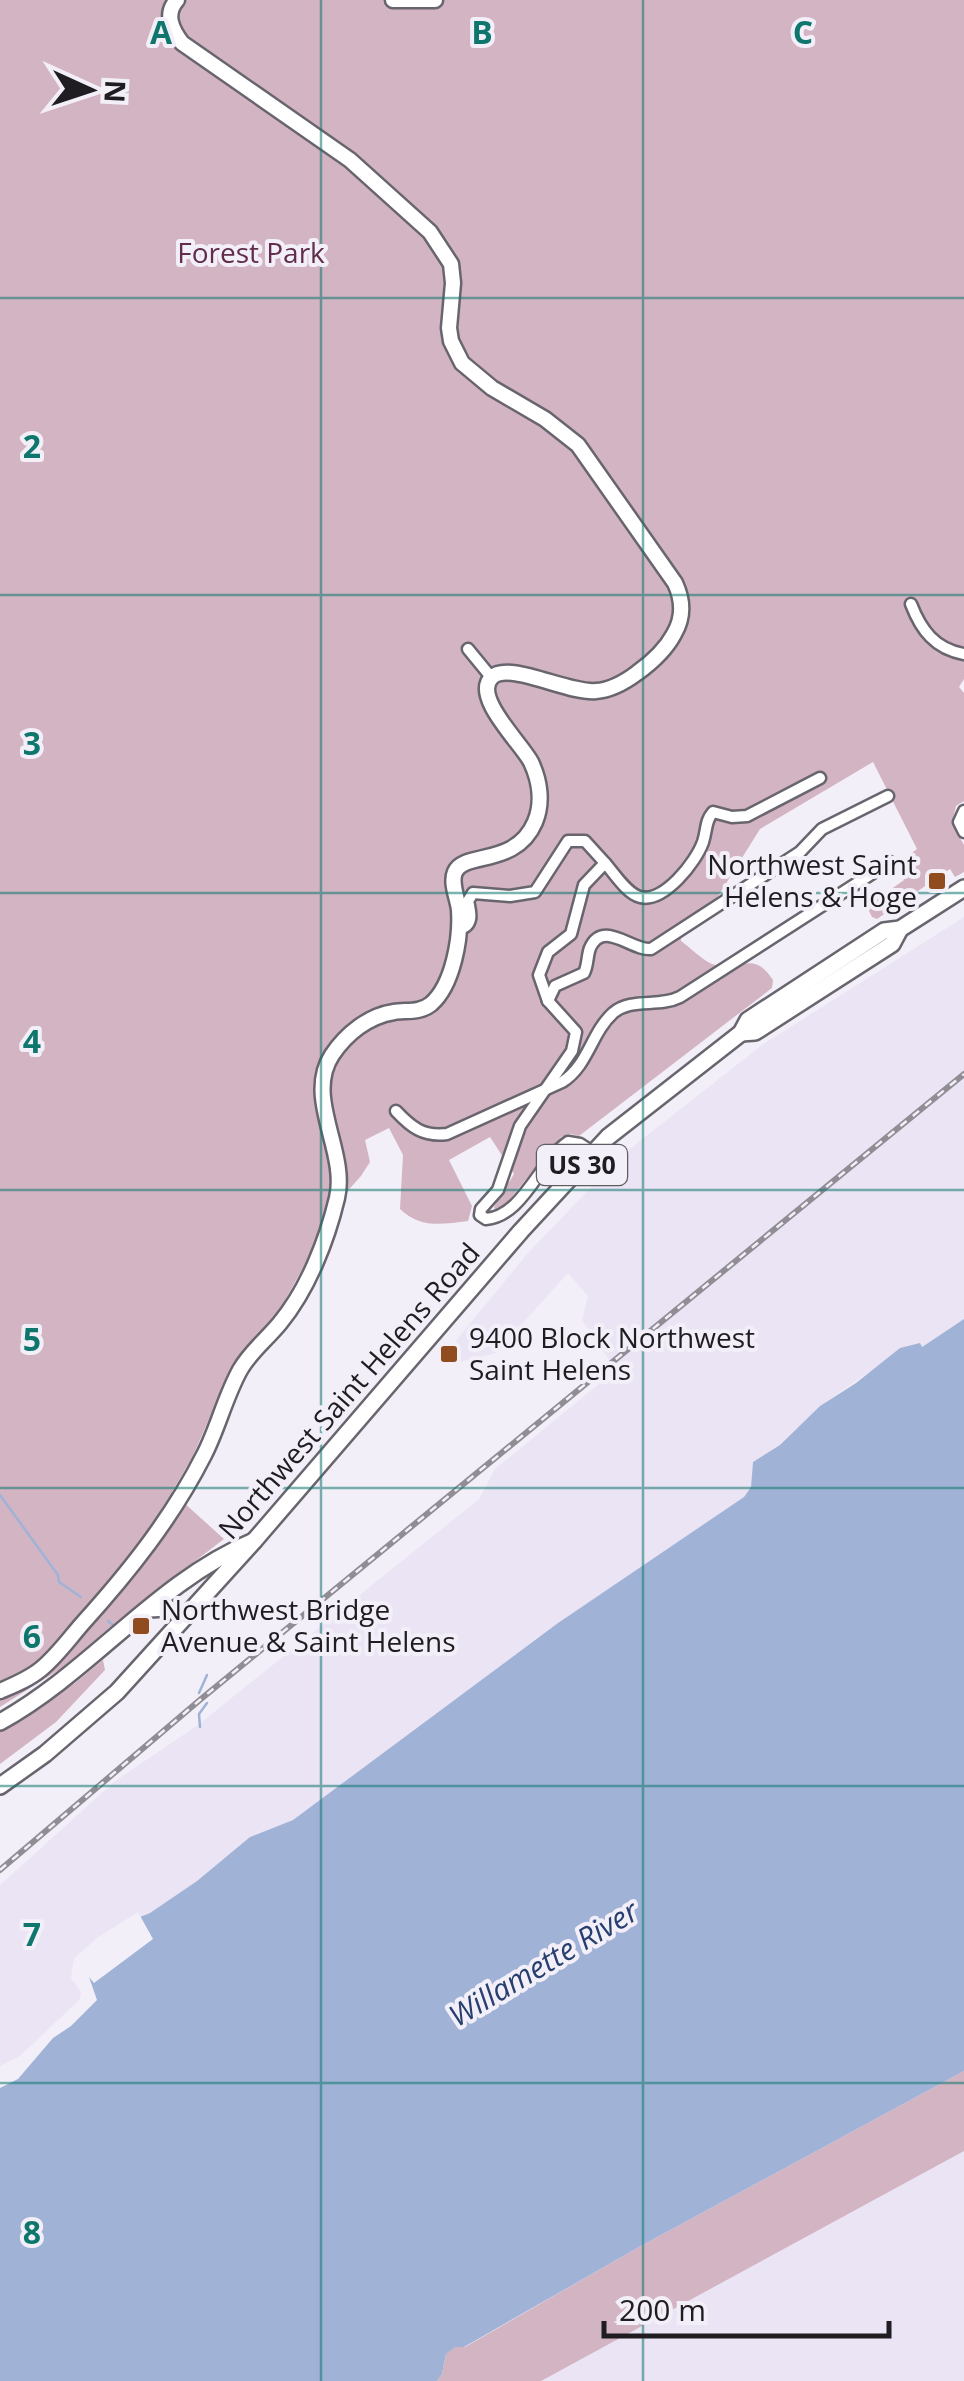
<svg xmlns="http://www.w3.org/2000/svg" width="964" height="2381" font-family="'Open Sans',sans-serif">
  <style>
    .built { fill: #ebe4f5 }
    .green { fill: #d3b4c3 }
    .water { fill: #a0b3d7 }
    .pier { fill: #f3eff9 }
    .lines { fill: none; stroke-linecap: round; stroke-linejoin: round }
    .stream { stroke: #a0b3d7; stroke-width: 2.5 }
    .minor-casing { stroke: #69656e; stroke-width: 15 }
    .secondary-casing { stroke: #69656e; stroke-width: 19 }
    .primary-casing { stroke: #69656e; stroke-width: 20 }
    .trunk-casing { stroke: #69656e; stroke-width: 20 }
    .minor { stroke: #fff; stroke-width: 10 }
    .secondary { stroke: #fff; stroke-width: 14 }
    .primary { stroke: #fff; stroke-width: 15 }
    .trunk { stroke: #fff; stroke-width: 15 }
    .rail-casing { stroke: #918d95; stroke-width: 6 }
    .rail { stroke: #f3eff9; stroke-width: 2.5; stroke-dasharray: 8; stroke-linecap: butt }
    .grid { fill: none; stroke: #0f766e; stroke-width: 2.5; stroke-opacity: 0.55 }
    .poi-dot { fill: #904c1e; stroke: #f3eff9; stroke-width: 4 }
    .labels { text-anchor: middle; stroke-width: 8; stroke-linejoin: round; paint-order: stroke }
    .shield { fill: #f3eff9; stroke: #5f5c62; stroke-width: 2.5 }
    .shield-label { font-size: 25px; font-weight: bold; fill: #1f1d21 }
    .park-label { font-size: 28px; fill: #612d4a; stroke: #f3eff9 }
    .poi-label { font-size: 28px; fill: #1f1d21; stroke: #f3eff9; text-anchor: start }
    .street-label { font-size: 28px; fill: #1f1d21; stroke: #f3eff9 }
    .water-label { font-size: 30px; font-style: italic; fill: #273f6e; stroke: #f3eff9 }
    .grid-label { font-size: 32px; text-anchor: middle; font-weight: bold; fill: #0f766e; stroke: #f3eff9; stroke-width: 8; stroke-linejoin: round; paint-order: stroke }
  </style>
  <rect width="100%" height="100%" fill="#f3eff9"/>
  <!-- built -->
  <g class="built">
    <polygon points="964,917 964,1319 921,1347 876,1367 820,1406 780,1445 753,1462 751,1487 744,1497 558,1623 293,1820 250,1837 197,1881 150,1913 135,1919 82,2000 19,2059 0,2069 0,1885 115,1781 198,1725 479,1499 495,1469 616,1370 582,1320 588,1296 568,1273 496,1353 456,1363 441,1359 527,1254 622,1155 762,1045"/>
    <polygon points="964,2071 964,2381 437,2381 455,2346 465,2347 523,2316 558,2292"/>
  </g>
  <!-- green -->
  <g class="green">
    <path d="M0 0H964V679L959 687 964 693V801L956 806 952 823 964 845V872L955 877 950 869 877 919 872 917 869 911 872 903 904 880 896 865 917 849 873 762 760 829 717 898 681 924V941C691 948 704 962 715 965 740 972 753 949 773 980L772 988 579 1136 571 1134 561 1137 500 1211 496 1212 494 1207 514 1174 490 1137 449 1160 472 1206 468 1221C442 1224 421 1229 400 1209L403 1155 389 1128 365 1140 370 1162 361 1176 325 1216 310 1255 278 1313 244 1349 229 1372 193 1456 172 1492 224 1539 122 1617 65 1666 0 1707Z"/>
    <polygon points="103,1660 105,1670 56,1722 0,1764 0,1727 74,1684"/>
    <polygon points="964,2071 964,2151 541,2381 437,2381 442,2374 446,2354 455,2346 465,2347 639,2247"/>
  </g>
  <!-- water -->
  <polygon class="water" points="964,1319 964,2071 639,2247 464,2347 455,2347 446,2354 442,2374 437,2381 0,2381 0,2069 19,2059 82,2000 83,1994 72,1971 135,1919 150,1913 197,1881 250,1837 293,1820 558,1623 744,1497 751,1487 753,1462 780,1445 820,1406 856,1383 900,1348 920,1343 922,1347"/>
  <!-- pier -->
  <polygon class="pier" points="138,1912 153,1939 94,1983 89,1977 97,2000 71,2026 53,2038 18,2079 0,2088 0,2066 20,2056 80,1999 81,1992 71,1978 74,1958 97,1938"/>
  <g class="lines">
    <!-- stream -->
    <g class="stream">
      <polyline points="0,1495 58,1575 59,1582 81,1597"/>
      <polyline points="108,1621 113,1625"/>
      <polyline points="199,1693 207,1675"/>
      <polyline points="200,1727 199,1714 207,1703"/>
    </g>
    <defs>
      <g id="minor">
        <path d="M911 604C921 630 935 649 964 654"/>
        <polyline points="468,649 491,677"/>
        <polyline points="964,811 959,822 964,832"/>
        <path d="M605 863C614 873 627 894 640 897 664 903 696 862 703 842 707 830 705 821 713 812L732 817 747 816 820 778"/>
        <path d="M458 929C474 927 471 913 468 901L473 893 510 896 535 892 568 841H585L605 863 584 885 571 934 548 952 539 975 548 1001 576 1032 572 1051 520 1126 498 1190 481 1209 480 1215 486 1219C523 1216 539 1162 568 1142L580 1144 594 1153"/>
        <path d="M548 1001 555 986 584 973C588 965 587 956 590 948 603 919 632 951 651 949L800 852 822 829 888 796"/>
        <path d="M396 1111C411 1127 423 1137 447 1134L562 1082C588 1066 591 1033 613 1013 632 997 658 1008 680 997L890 862"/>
      </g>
      <g id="secondary">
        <polyline points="393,0 435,0"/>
        <path d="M0 1691C14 1685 29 1679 41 1669 56 1657 69 1639 82 1624 129 1572 172 1518 204 1455 218 1428 225 1397 240 1370 250 1352 267 1339 280 1323 308 1289 327 1240 337 1198 348 1151 304 1098 332 1055 346 1034 368 1016 394 1012 406 1010 420 1013 431 1004 453 985 461 938 459 910 458 899 450 883 455 872 464 851 516 867 535 822 543 803 540 781 531 762 522 744 471 696 492 677 509 661 569 694 596 691 612 690 625 682 637 673 651 663 666 649 674 634 684 617 683 600 675 583L578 445 545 419 492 388 462 363 451 341 449 328 453 283 451 264 430 232 350 160 182 43C172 30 164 14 177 0"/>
      </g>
      <g id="primary">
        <polyline points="149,1609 168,1608 184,1618"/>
        <path d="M0 1722C92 1671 156 1582 254 1541"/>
      </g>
      <g id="trunk">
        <polyline points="741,1033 755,1032 892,944 900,929"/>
        <polyline points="0,1786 45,1754 117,1692 254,1541 521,1231 608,1137 741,1033 748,1020 884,931 900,929 964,888"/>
      </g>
    </defs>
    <!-- minor casing -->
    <use href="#minor" class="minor-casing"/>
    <!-- secondary casing -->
    <use href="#secondary" class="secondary-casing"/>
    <!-- primary casing -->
    <use href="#primary" class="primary-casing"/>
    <!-- trunk casing -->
    <use href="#trunk" class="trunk-casing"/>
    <!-- minor -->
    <use href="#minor" class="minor"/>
    <!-- secondary -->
    <use href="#secondary" class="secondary"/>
    <!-- primary -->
    <use href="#primary" class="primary"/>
    <!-- trunk -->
    <use href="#trunk" class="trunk"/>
    <defs>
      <polyline id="rail" points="0,1870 201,1699 964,1074"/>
    </defs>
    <!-- rail casing -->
    <use href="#rail" class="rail-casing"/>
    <!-- rail -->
    <use href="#rail" class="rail"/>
  </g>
  <!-- grid -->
  <path class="grid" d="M321 0V2381M643 0V2381M0 298H964M0 595H964M0 893H964M0 1190H964M0 1488H964M0 1786H964M0 2083H964"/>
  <!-- markers -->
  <g class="poi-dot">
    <rect x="927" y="871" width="20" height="20" rx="5"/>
    <rect x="439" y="1344" width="20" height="20" rx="5"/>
    <rect x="131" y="1616" width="20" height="20" rx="5"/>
  </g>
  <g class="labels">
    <!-- shield labels -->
    <rect class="shield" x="537" y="1145" width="90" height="40" rx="8"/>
    <g class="shield-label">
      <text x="582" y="1174">US 30</text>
    </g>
    <!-- park labels -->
    <g class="park-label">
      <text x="251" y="263">Forest Park</text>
    </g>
    <!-- poi labels -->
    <g class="poi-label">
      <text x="917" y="875" text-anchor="end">Northwest Saint<tspan x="917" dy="32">Helens &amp; Hoge</tspan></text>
      <text x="469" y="1348">9400 Block Northwest<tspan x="469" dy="32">Saint Helens</tspan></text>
      <text x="161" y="1620">Northwest Bridge<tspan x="161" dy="32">Avenue &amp; Saint Helens</tspan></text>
    </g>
    <!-- street labels -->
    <g class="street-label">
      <text transform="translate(349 1391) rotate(-49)" y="10">Northwest Saint Helens Road</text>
    </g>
    <!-- water labels -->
    <g class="water-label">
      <text transform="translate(544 1964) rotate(-31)" y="10">Willamette River</text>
    </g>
  </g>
  <g class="grid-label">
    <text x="161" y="44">A</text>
    <text x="482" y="44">B</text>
    <text x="803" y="44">C</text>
    <text x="32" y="458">2</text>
    <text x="32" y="755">3</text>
    <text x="32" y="1053">4</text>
    <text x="32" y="1351">5</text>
    <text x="32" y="1648">6</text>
    <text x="32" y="1946">7</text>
    <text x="32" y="2244">8</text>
  </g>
  <!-- north arrow -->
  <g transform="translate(90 90) rotate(93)" stroke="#f3eff9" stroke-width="8" paint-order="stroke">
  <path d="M0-8L18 38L0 25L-18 38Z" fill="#1f1d21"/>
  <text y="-15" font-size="28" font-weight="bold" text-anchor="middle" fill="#1f1d21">N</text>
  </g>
  <!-- scale -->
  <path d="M604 2321v15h285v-15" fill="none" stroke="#1f1d21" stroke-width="5"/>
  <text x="619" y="2321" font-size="30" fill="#1f1d21" stroke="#f3eff9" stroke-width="8" paint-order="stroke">200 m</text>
</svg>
